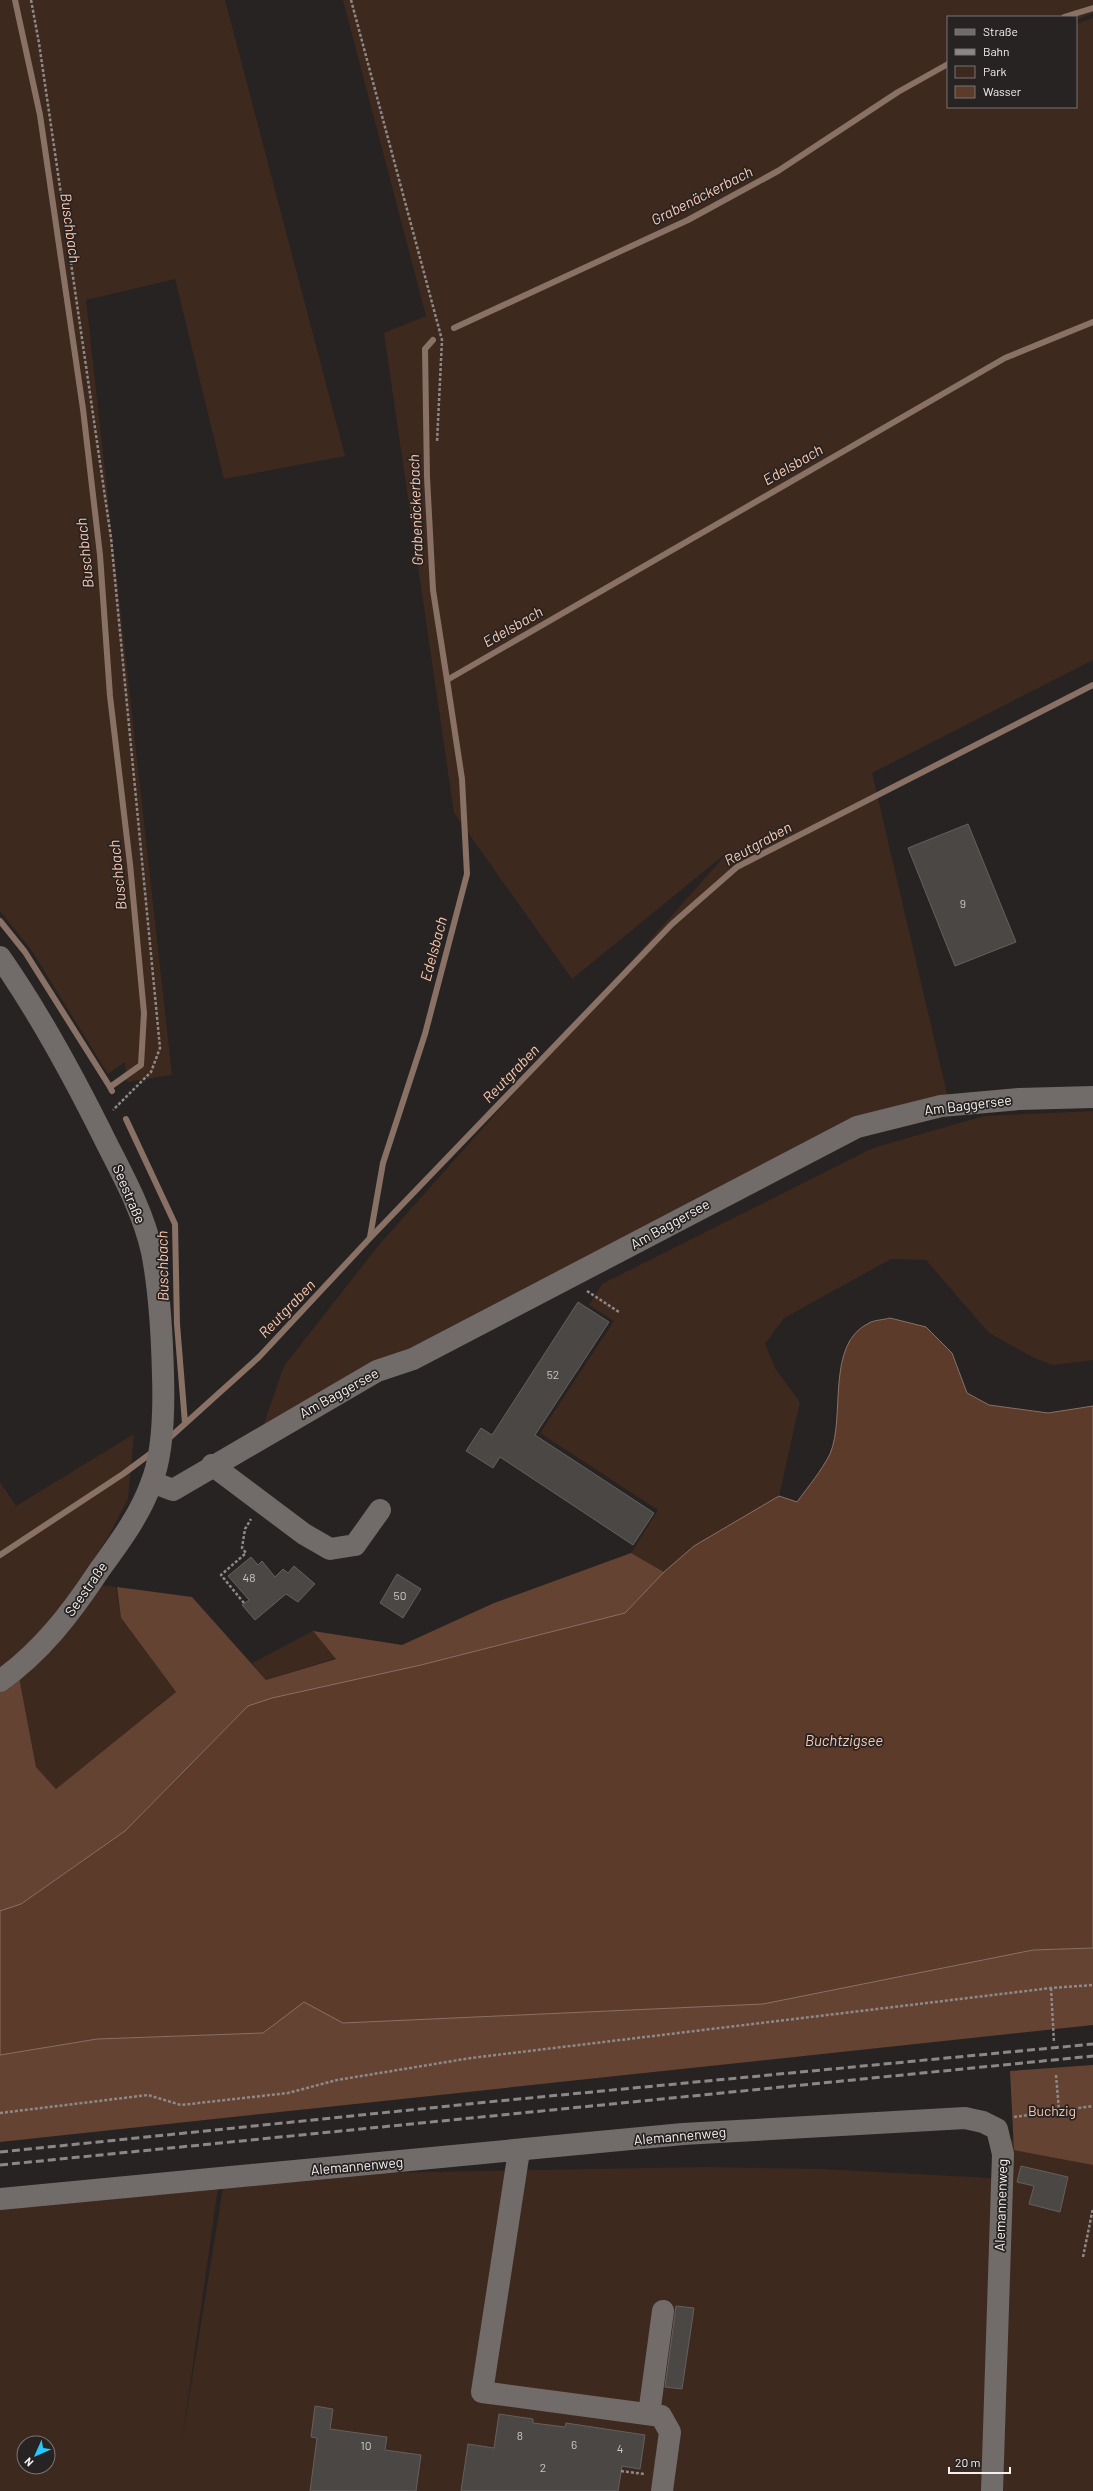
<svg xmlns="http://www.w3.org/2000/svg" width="1093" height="2491" font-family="Barlow,sans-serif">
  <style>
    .green { fill: #3e291f; fill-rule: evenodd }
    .forest { fill: #654332 }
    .water { fill: #5c3b2a; stroke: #897165 }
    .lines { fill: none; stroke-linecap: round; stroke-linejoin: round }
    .stream { stroke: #897165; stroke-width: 6 }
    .building { fill: #4b4745; stroke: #64605e }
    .path { stroke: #8c8988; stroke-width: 2.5; stroke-dasharray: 3 2; stroke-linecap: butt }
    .minor { stroke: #716c6a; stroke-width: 22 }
    .rail { stroke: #8c8887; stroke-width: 3; stroke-dasharray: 8 4; stroke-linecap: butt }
    .labels { text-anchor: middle; stroke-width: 3.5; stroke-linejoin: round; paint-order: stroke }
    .number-label { font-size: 12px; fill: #c9c6c4 }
    .street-label { font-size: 14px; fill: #f3f0ef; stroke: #272322 }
    .park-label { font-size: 14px; fill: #f9c5ac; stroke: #272322 }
    .water-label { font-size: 15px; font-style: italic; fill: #fcc8af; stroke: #272322 }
  </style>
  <rect width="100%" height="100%" fill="#272322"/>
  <!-- green -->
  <g class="green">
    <polygon points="0,0 225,0 345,456 224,479 175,279 86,300 172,1075 127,1082 125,1062 108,1074 32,951 0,911"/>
    <polygon points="343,0 1093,0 1093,13 1076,20 1076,17 948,17 948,107 1076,107 1076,24 1093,18 1093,660 872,773 948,1098 727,1187 264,1424 284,1366 378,1246 730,850 572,979 454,813 384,333 426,316"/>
    <polygon points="1093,1111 1093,1360 1053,1365 1034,1358 989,1333 926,1260 891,1259 784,1318 765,1344 776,1370 800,1402 779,1496 694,1546 664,1572 631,1553 658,1510 540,1433 614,1321 589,1305 602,1284 873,1148 984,1116"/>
    <polygon points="134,1434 128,1499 108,1537 69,1596 25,1649 0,1668 0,1482 16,1506"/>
    <polygon points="100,1585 116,1587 121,1619 176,1692 56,1789 36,1767 19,1677"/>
    <polygon points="313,1631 336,1658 266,1680 252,1663"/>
    <path d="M1009 2139 1093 2159V2491H0V2204L218 2187 182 2441 223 2188 373 2173 706 2167 820 2169 1009 2179ZM24 2443H48V2467H24Z"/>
  </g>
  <!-- forest -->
  <g class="forest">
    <polygon points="631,1553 664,1572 625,1613 421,1665 272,1698 248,1706 125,1831 21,1904 0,1911 0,1692 19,1677 36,1767 56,1789 176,1692 121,1618 117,1587 192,1597 266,1680 336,1659 313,1631 402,1645 494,1603"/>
    <polygon points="1093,1948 1093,2025 0,2142 0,2055 97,2039 263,2033 304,2001 343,2023 1033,1950"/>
    <polygon points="1093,2065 1093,2165 1014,2150 1010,2071"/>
  </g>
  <!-- water -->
  <path class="water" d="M890 1318 926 1327 952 1353 967 1393 989 1405 1048 1413 1093 1406V1948L1033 1950 763 2004 343 2023 304 2002 263 2033 97 2039 0 2055V1911L21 1904 125 1831 248 1706 272 1698 421 1665 625 1613 664 1572 694 1546 779 1496 797 1502C808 1487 822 1470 830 1454 846 1417 825 1344 869 1323 874 1320 883 1320 890 1318Z"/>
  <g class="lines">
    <!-- stream -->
    <g class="stream">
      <polyline points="15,0 40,115 83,409 100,555 110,696 130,864 144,1013 141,1065 110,1087 112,1091"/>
      <polyline points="1064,17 1093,8"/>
      <polyline points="454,328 688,220 778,171 898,92 948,64"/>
      <polyline points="433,340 425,349 427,477 433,590 447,680"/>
      <polyline points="0,921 25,952 110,1087"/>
      <polyline points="126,1119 175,1224 177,1324 185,1423"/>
      <polyline points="370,1237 383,1163 425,1034 467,874 462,779 447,680 1005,358 1093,322"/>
      <polyline points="167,1440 259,1357 370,1238 672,924 737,867 1093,685"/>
      <polyline points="0,1555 123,1474 154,1451"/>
    </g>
  </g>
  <!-- building -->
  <g class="building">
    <polygon points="968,824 1016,942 955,966 908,848"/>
    <polygon points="578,1302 609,1322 535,1435 654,1513 633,1545 500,1457 493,1468 466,1451 481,1428 492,1435"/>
    <polygon points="251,1557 258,1565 262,1561 275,1577 283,1569 288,1573 294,1566 315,1584 298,1602 286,1594 255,1620 242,1605 249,1600 228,1576"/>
    <polygon points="397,1574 421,1589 403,1618 380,1603"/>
    <polygon points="1021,2166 1068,2177 1060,2212 1029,2204 1034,2186 1017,2182"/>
    <polygon points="676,2306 694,2308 682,2389 665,2387"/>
    <polygon points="315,2406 333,2409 330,2429 387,2437 385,2450 421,2455 416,2491 310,2491 317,2438 311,2437"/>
    <polygon points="499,2414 533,2419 533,2423 565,2427 566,2423 645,2435 640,2469 622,2466 618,2491 461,2491 468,2444 494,2448"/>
  </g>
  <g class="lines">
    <!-- path -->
    <g class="path">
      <polyline points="31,0 39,43 111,538 160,1048 151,1072 113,1110"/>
      <polyline points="351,0 442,340 437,442"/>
      <polyline points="587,1291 619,1312"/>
      <polyline points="244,1603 221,1575 246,1553 242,1548 245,1529 251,1519"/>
      <polyline points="1051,1988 1054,2043"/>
      <polyline points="1056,2075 1059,2110"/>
      <polyline points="0,2113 148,2095 181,2105 288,2093 337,2080 471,2058 1051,1988 1093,1985"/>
      <polyline points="1014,2117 1093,2106"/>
      <polyline points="1083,2257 1093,2208"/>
      <polyline points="621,2471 644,2474"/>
    </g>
    <!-- minor -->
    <g class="minor">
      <path d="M0 957C42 1017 76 1081 108 1146 125 1179 144 1215 152 1252 160 1293 162 1333 163 1375 164 1406 163 1455 151 1484 139 1517 118 1544 98 1572 71 1613 41 1652 0 1681"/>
      <polyline points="212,1465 304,1534 330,1549 355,1545 380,1510"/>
      <polyline points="152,1482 173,1490 377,1371 413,1359 857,1127 941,1106 1019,1099 1093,1097"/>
      <polyline points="519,2151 482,2392 661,2416 670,2432 662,2491"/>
      <polyline points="0,2199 683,2134 965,2118 983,2122 997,2129 1003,2154 992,2491"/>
      <polyline points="649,2414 663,2311"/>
    </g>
    <!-- rail -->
    <g class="rail">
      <polyline points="0,2152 498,2101 1093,2044"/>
      <polyline points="0,2165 1093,2056"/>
    </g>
  </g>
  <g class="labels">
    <!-- number labels -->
    <g class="number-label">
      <text x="963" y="908">9</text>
      <text x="553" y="1379">52</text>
      <text x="249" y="1582">48</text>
      <text x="400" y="1600">50</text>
      <text x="520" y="2440">8</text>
      <text x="574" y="2449">6</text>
      <text x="366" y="2450">10</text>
      <text x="620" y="2453">4</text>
      <text x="543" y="2472">2</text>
    </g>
    <!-- street labels -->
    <g class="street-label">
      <text transform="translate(968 1105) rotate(-7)" y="5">Am Baggersee</text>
      <text transform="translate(129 1194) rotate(67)" y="5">Seestraße</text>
      <text transform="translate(670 1224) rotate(-29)" y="5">Am Baggersee</text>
      <text transform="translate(339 1393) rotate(-29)" y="5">Am Baggersee</text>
      <text transform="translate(86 1589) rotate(-55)" y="5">Seestraße</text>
      <text transform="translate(680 2136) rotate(-5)" y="5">Alemannenweg</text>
      <text transform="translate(357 2166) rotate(-5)" y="5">Alemannenweg</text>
      <text transform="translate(1001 2205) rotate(-88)" y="5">Alemannenweg</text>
    </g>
    <!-- park labels -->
    <g class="park-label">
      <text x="1052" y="2116">Buchzig</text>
    </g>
    <!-- water labels -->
    <g class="water-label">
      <text transform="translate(702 196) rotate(-27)" y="5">Grabenäckerbach</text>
      <text transform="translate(70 228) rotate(82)" y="5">Buschbach</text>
      <text transform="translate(793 465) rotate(-30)" y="5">Edelsbach</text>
      <text transform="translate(416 510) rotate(-92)" y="5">Grabenäckerbach</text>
      <text transform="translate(85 553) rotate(-96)" y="5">Buschbach</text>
      <text transform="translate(513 627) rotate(-30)" y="5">Edelsbach</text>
      <text transform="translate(758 844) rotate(-29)" y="5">Reutgraben</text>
      <text transform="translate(118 875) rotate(-96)" y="5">Buschbach</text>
      <text transform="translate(434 949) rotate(-75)" y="5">Edelsbach</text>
      <text transform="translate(511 1074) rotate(-46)" y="5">Reutgraben</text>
      <text transform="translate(163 1266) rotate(-91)" y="5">Buschbach</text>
      <text transform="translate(287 1309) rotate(-46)" y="5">Reutgraben</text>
      <text x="844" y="1746">Buchtzigsee</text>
    </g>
  </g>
  <!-- legend -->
  <rect x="947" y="16" width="130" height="92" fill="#272322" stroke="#797574"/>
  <rect x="955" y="29" width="20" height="6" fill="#716c6a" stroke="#797574"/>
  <text x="983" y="36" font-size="12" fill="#f3f0ef">Straße</text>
  <rect x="955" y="49" width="20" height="6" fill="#8c8887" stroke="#797574"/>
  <text x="983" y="56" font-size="12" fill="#f3f0ef">Bahn</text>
  <rect x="955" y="66" width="20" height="12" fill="#3e291f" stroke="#797574"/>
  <text x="983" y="76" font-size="12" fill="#f3f0ef">Park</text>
  <rect x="955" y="86" width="20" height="12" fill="#5c3b2a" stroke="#797574"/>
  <text x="983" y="96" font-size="12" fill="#f3f0ef">Wasser</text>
  <!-- north arrow -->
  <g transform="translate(36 2455) rotate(225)"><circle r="19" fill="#272322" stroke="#797574"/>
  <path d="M0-3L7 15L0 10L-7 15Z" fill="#26c9fe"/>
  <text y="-6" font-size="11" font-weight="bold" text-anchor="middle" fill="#f3f0ef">N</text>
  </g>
  <!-- scale -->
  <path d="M949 2467v6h61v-6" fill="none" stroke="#f3f0ef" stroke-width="2"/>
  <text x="955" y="2467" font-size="12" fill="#f3f0ef" stroke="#272322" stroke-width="3" paint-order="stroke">20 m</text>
</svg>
